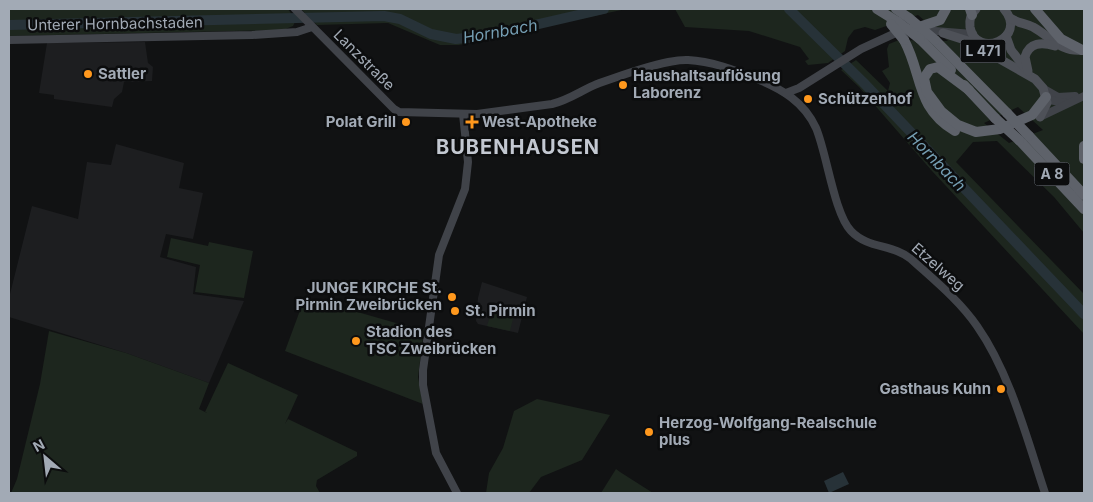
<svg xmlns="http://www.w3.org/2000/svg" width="1093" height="502" font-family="Inter,sans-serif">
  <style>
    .built { fill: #1d1e20 }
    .green { fill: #1d261e; fill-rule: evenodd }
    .water { fill: #273238 }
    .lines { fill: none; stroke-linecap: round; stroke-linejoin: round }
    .river { stroke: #273238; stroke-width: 10 }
    .secondary { stroke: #404349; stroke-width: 8 }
    .primary { stroke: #4e5158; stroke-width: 9 }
    .highway { stroke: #5e626a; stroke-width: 10 }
    .highway-bridge { stroke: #5e626a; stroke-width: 10 }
    .poi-dot { fill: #ff981d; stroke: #0c0d0e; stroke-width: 2 }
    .labels { text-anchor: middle; stroke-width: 5; stroke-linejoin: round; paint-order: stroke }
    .shield { fill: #0c0d0e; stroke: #757b83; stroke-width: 1 }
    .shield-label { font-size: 14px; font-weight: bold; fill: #a2aab5 }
    .street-label { font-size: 15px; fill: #a2aab5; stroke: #0c0d0e }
    .poi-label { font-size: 15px; font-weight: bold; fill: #a2aab5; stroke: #0c0d0e; text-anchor: start }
    .water-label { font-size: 16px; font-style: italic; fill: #759eb3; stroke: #0c0d0e }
    .district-label { font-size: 20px; font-weight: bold; letter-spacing: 1px; fill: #c3c8d1; stroke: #0c0d0e }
  </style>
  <rect width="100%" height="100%" fill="#111213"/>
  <!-- built -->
  <g class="built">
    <polygon points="145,42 148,63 153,67 152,81 124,82 122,92 114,99 112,107 54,99 54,95 39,93 47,43"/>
    <polygon points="116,144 184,163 179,188 203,193 193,239 166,234 160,257 196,267 193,294 244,301 209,383 126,353 9,317 9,298 32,206 78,219 87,162 111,165"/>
    <polygon points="482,282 527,297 518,333 478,324 476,321 478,298"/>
  </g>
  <!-- green -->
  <g class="green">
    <polygon points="9,9 288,9 296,20 293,26 283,30 9,36"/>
    <polygon points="301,9 626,9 459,45 440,45 388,23 317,25"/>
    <path d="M675 9H1084V233L1054 197 997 141 973 142 956 162 1084 294V334L932 171 859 87 841 70 856 60 888 91 890 83 882 71 889 67 887 49 889 44 899 40 948 41 918 15 875 30 865 27 854 30 848 38 845 51 828 63 808 65 805 61 809 59 800 47 749 31 685 27ZM1018 107 1043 130 1009 143 984 123Z"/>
    <polygon points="171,238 208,246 209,242 253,251 244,298 195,292 200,265 167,257"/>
    <polygon points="305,297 403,325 424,329 418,377 423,404 285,351"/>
    <polygon points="492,310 514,315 510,331 487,326"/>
    <polygon points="49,331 126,353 209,383 199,409 207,413 205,412 228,363 298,395 285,424 288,419 357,452 357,456 317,480 316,486 320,493 11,493 17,479 40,384"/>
    <polygon points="537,399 610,415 582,460 541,477 529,493 486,493 489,473 503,448 514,411"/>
    <polygon points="616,469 620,472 653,493 601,493"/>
  </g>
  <!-- water -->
  <polygon class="water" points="843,472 849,484 829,493 824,481"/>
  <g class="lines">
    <!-- river -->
    <g class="river">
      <polyline points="789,9 863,82 1084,314"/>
      <polyline points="9,25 384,16 400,19 431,34 456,39 491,35 604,9"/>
    </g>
    <!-- secondary -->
    <g class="secondary">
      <path d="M295 9 394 109 399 112 477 114 552 104C569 100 582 90 597 84 619 76 665 59 688 60 711 61 735 70 757 79 782 89 804 102 816 128 827 154 834 213 851 231 868 249 893 244 911 259 934 280 959 300 977 326 1010 373 1027 439 1045 493"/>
      <polyline points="922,30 973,34"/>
      <polyline points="9,40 252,35 297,32 312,27"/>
      <polyline points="1044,89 1058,97 1075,96"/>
      <polyline points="786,93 799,88 861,49 900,31"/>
      <polyline points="1048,95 1046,97 1049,100 1066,103"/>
      <polyline points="1040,117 1084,96"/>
      <polyline points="457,493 436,453 423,385 423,370 439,255 465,189 468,162 463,114"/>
    </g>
    <!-- primary -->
    <g class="primary">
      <path d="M976 9C971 14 969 20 970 27 976 60 1029 38 1004 9"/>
      <path d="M1010 18C1017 23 1025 23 1033 27 1051 37 1061 53 1083 50"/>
      <polyline points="943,33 968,41 1035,79 1043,88 1047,103 1040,117"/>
      <polyline points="1006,36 1011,50 1025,68"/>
      <path d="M1028 71 1025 57C1029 42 1042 42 1055 46"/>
    </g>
    <!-- highway -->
    <g class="highway">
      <polyline points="877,9 898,22"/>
      <polyline points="896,9 909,18"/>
      <polyline points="970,9 972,15"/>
      <polyline points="1035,9 1061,39 1082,50"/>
      <polyline points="913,29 940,20 946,9"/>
      <polyline points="920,39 951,70"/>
      <path d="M904 40C923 75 915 107 955 131"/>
      <polyline points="935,40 1007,113"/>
      <polyline points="964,85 995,118"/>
      <polyline points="969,90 938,67 930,69 924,78 927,92 941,111 958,125 976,132 1000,129 1032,115 1046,97"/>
      <polyline points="1029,136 1084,195"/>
      <polyline points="1019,140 1084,209"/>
      <polyline points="1084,146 1084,159"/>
    </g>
    <!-- highway-bridge -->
    <g class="highway-bridge">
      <polyline points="909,18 935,40"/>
      <polyline points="898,22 920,39"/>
      <polyline points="891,24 904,40"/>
      <polyline points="1007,113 1029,136"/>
      <polyline points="995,118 1019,140"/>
    </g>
  </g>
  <!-- markers -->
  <g class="poi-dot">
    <circle cx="88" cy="74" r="5"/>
    <circle cx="623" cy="85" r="5"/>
    <circle cx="808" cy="99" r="5"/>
    <circle cx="406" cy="122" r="5"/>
    <path d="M469.5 114.5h5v5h5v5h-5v5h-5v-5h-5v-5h5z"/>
    <circle cx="452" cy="297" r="5"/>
    <circle cx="455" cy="311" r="5"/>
    <circle cx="356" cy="341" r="5"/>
    <circle cx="1001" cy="389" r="5"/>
    <circle cx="649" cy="432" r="5"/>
  </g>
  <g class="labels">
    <!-- shield labels -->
    <g class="shield">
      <rect x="960.5" y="39.5" width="45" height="23" rx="4"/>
      <rect x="1034.5" y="162.5" width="35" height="23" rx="4"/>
    </g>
    <g class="shield-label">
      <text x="983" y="56">L 471</text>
      <text x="1052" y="179">A 8</text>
    </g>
    <!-- street labels -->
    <g class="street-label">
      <text transform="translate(115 24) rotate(-1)" y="5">Unterer Hornbachstaden</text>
      <text transform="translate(364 60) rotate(45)" y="5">Lanzstraße</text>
      <text transform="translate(938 267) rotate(41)" y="5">Etzelweg</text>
    </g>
    <!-- poi labels -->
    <g class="poi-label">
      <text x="98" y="79">Sattler</text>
      <text x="633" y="81">Haushaltsauflösung<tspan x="633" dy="17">Laborenz</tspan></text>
      <text x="818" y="104">Schützenhof</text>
      <text x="396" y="127" text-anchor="end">Polat Grill</text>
      <text x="482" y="127">West-Apotheke</text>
      <text x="442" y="293" text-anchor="end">JUNGE KIRCHE St.<tspan x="442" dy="17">Pirmin Zweibrücken</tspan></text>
      <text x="465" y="316">St. Pirmin</text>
      <text x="366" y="337">Stadion des<tspan x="366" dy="17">TSC Zweibrücken</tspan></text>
      <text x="991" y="394" text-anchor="end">Gasthaus Kuhn</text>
      <text x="659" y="428">Herzog-Wolfgang-Realschule<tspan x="659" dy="17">plus</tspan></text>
    </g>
    <!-- water labels -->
    <g class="water-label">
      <text transform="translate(500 31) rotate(-10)" y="6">Hornbach</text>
      <text transform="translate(937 161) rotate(46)" y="6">Hornbach</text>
    </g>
    <!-- district labels -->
    <g class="district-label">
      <text x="518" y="154">BUBENHAUSEN</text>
    </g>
  </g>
  <!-- border -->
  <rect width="1093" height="502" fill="none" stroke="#a2aab5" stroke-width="20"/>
  <!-- north arrow -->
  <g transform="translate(45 457) rotate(332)" stroke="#0c0d0e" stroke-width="4" paint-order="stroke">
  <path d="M0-4L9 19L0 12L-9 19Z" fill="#a2aab5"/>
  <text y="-8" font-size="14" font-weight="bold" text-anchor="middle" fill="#a2aab5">N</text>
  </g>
</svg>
